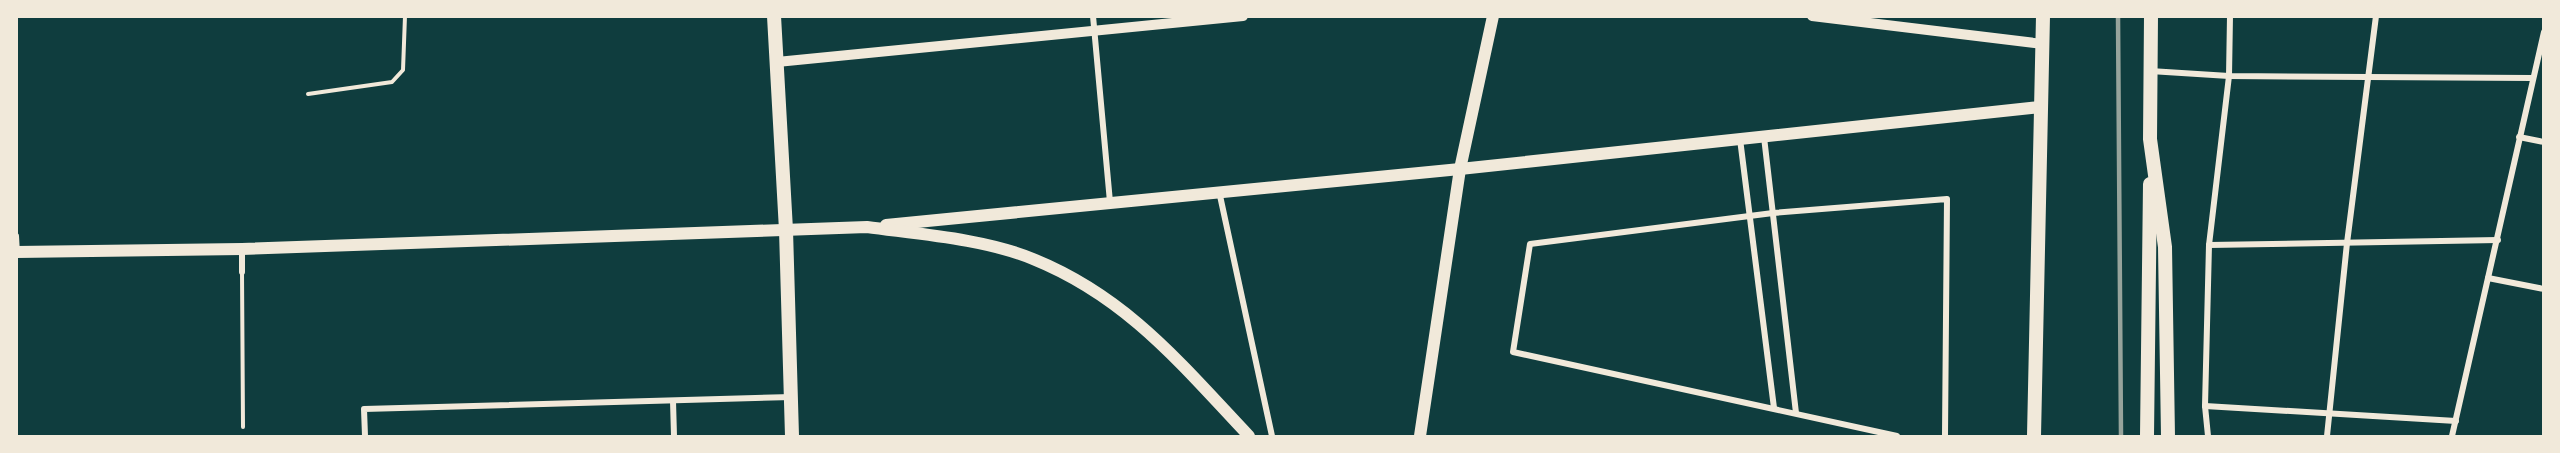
<svg xmlns="http://www.w3.org/2000/svg" width="2560" height="453" font-family="'DM Sans',sans-serif">
  <style>
    .lines { fill: none; stroke-linecap: round; stroke-linejoin: round }
    .service { stroke: #f1e9da; stroke-width: 4 }
    .minor { stroke: #f1e9da; stroke-width: 6 }
    .tertiary { stroke: #f1e9da; stroke-width: 10 }
    .secondary { stroke: #f1e9da; stroke-width: 12 }
    .primary { stroke: #f1e9da; stroke-width: 14 }
    .rail { stroke: #97a49c; stroke-width: 4.5 }
  </style>
  <rect width="100%" height="100%" fill="#0f3d3e"/>
  <g class="lines">
    <!-- service -->
    <g class="service">
      <polyline points="308,94 392,82 403,70 405,16"/>
      <polyline points="242,272 243,427"/>
    </g>
    <!-- minor -->
    <g class="minor">
      <polyline points="1093,16 1110,202"/>
      <polyline points="2150,71 2229,76 2532,78"/>
      <polyline points="1764,137 1796,413"/>
      <polyline points="2519,137 2544,142"/>
      <polyline points="1740,139 1774,408"/>
      <polyline points="1219,191 1272,436"/>
      <polyline points="16,236 17,254"/>
      <polyline points="2209,245 2498,240"/>
      <polyline points="242,249 242,272"/>
      <polyline points="2488,278 2544,289"/>
      <polyline points="673,401 674,436"/>
      <polyline points="2205,406 2456,421"/>
      <polyline points="365,436 364,409 792,397"/>
      <polyline points="1897,436 1513,352 1530,244 1773,213 1947,199 1945,436"/>
      <polyline points="2208,436 2205,406 2209,245 2229,76 2230,16"/>
      <polyline points="2327,436 2347,243 2376,16"/>
      <polyline points="2452,436 2544,32"/>
    </g>
    <!-- tertiary -->
    <g class="tertiary">
      <polyline points="1812,16 2043,44"/>
      <polyline points="777,62 1243,16"/>
    </g>
    <!-- secondary -->
    <g class="secondary">
      <polyline points="886,225 1460,169 2040,107"/>
      <path d="M16 252 242 249 867 227C918 234 985 239 1033 259 1127 297 1181 364 1249 436"/>
      <polyline points="1420,436 1460,169 1493,16"/>
    </g>
    <!-- primary -->
    <g class="primary">
      <polyline points="774,16 786,230 792,436"/>
      <polyline points="2151,16 2150,139 2165,247 2168,436"/>
      <polyline points="2034,436 2043,16"/>
      <polyline points="2147,436 2150,184"/>
    </g>
    <!-- rail -->
    <polyline class="rail" points="2118,16 2121,436"/>
  </g>
  <!-- border -->
  <rect width="2560" height="453" fill="none" stroke="#f1e9da" stroke-width="36"/>
</svg>
